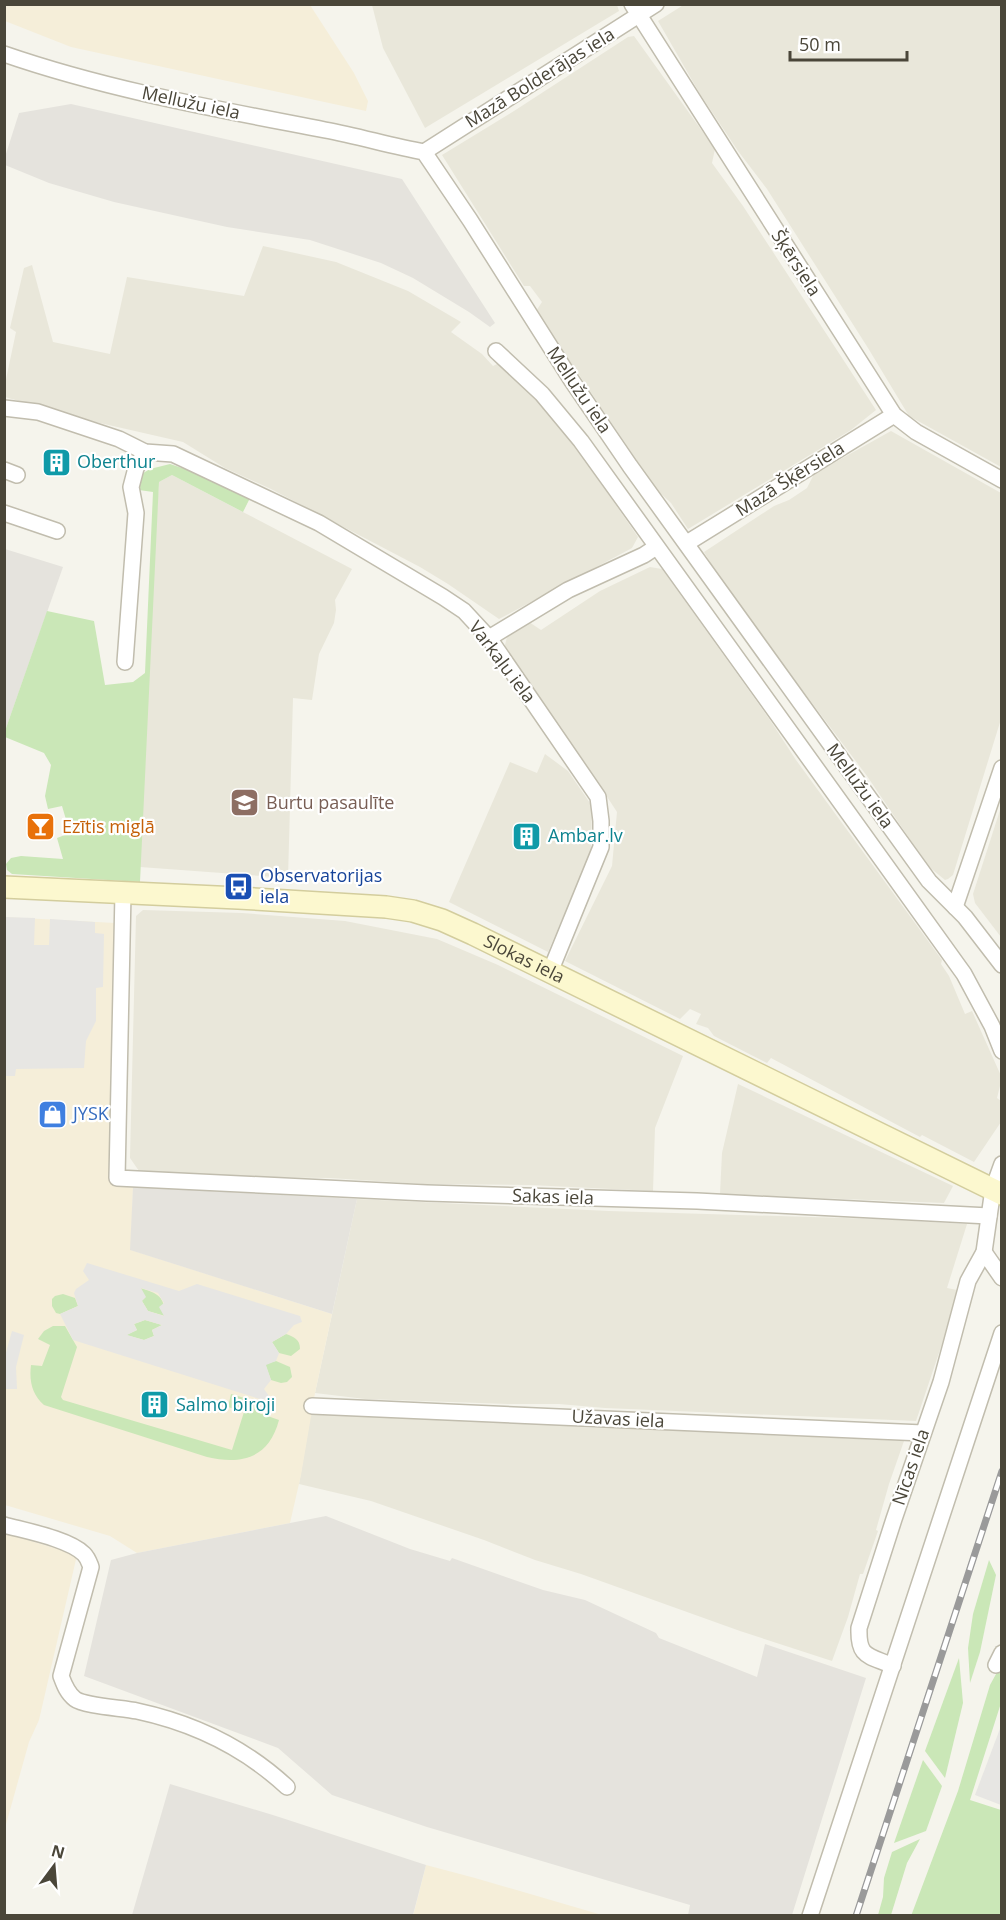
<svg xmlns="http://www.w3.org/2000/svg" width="1006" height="1920" font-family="'Open Sans',sans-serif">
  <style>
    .residential { fill: #e9e7da }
    .commercial { fill: #f5eed9 }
    .industrial { fill: #e5e3dd }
    .green { fill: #cae7b7 }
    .parking { fill: #e7e6e3; fill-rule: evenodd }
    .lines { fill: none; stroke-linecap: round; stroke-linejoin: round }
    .street-casing { stroke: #c1bdae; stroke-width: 18 }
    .secondary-casing { stroke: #d3cd9d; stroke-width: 24 }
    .street { stroke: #fff; stroke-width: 15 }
    .secondary { stroke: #fcf8cf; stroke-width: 21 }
    .rail-casing { stroke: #9a9a9a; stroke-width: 7 }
    .rail { stroke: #fff; stroke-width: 4.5; stroke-dasharray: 14; stroke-linecap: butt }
    .labels { text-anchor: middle; stroke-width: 4.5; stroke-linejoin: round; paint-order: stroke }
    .street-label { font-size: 18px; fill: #4a4639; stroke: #fff }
    .culture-label { font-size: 18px; fill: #0d838f; stroke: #fff; text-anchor: start }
    .education-label { font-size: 18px; fill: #785e54; stroke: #fff; text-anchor: start }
    .food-label { font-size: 18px; fill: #c56008; stroke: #fff; text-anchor: start }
    .transit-label { font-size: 18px; fill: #164399; stroke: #fff; text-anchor: start }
    .shop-label { font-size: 18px; fill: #366cbe; stroke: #fff; text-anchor: start }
  </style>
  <rect width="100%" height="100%" fill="#f5f4ec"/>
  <!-- residential -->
  <g class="residential">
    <polygon points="685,4 1001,5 1001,467 909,416 868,348 767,189 738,151 700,94 658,21"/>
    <polygon points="617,5 619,11 425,128 383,48 372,5"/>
    <polygon points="634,36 715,149 712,163 743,206 876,410 851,430 688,529 671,503 656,489 536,311 542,302 530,286 524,286 442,155 514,111 628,37"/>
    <polygon points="263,246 336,262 408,291 461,322 451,332 482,354 493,366 501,362 507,374 525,382 568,436 638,537 632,548 499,619 448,584 420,567 271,489 225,468 183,442 78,418 5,397 5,384 16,332 10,328 24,268 32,265 53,342 110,354 127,277 244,296"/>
    <polygon points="891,431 1001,493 1001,719 953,875 948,879 945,880 928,866 867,776 766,642 715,570 704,552 774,506 789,500 807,488 814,474"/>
    <polygon points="172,475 352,569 335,600 336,610 334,623 319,654 312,700 293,698 288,878 140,867 148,638 159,482"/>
    <polygon points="650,567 662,569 770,720 796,760 942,960 941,964 949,976 965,1014 972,1011 1002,1078 997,1098 1001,1101 1001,1122 974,1162 922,1135 920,1137 771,1058 767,1063 714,1036 708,1028 696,1024 701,1014 690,1009 680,1019 565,961 612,866 617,812 585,763 508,657 505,645 507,637 512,631 529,622 541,630 600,591"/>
    <polygon points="545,754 568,771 592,806 591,852 548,952 449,902 510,762 537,773"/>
    <polygon points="1001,807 1001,937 975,903 973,894"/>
    <polygon points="143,910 242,913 345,921 437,939 498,965 683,1056 655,1128 653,1191 530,1185 423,1184 330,1178 253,1177 139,1171 130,1158 136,916"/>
    <polygon points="738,1084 953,1186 944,1203 720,1194 722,1153"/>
    <polygon points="357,1199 609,1211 876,1219 967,1224 947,1288 957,1290 943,1341 916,1421 605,1408 559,1404 508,1404 365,1399 315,1393"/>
    <polygon points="311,1413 544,1424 591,1428 688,1429 746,1434 904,1441 889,1484 876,1530 878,1531 863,1574 860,1574 848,1617 832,1661 740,1631 581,1574 535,1560 484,1540 371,1501 299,1484"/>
  </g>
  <!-- commercial -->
  <g class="commercial">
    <polygon points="4,5 310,5 354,73 368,101 366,111 71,47 5,21"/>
    <polygon points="4,917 115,923 109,1181 133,1187 131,1250 332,1314 315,1393 301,1475 290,1523 137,1553 110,1536 5,1505"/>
    <polygon points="5,1533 77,1555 39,1720 29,1742 5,1828"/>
    <polygon points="426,1865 475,1878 602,1915 413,1916"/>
  </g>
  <!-- industrial -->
  <g class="industrial">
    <polygon points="71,104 402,179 495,323 490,327 469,312 413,278 381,263 310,240 227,227 114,202 49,183 5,165 5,157 19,113"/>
    <polygon points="5,549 63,567 5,731 4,549"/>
    <polygon points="133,1187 357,1199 332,1314 130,1250"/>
    <polygon points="326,1516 410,1549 450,1561 452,1558 543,1590 585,1600 656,1633 659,1638 757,1677 765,1644 866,1678 792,1915 688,1915 690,1905 427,1827 332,1795 278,1748 84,1676 111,1560 137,1553"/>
    <polygon points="170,1784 276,1816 426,1865 413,1915 132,1915"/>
  </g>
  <!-- green -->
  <g class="green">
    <polygon points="170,464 200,474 250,498 243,512 172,475 159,482 140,882 12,874 7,870 6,864 11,858 21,856 63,859 57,838 70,833 62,806 48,809 45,796 51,765 44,753 5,737 5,731 47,611 94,621 105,685 133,682 145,673 153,492 139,490 140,475 150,469"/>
    <path d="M140 1288C159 1294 164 1296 165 1316L148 1311 142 1301Z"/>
    <polygon points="63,1294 75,1298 78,1306 60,1314 56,1313 52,1306 52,1299 55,1296"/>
    <polygon points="145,1320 162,1325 152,1330 154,1336 144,1340 126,1335 137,1330 134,1324"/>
    <path d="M53 1326H65L77 1347 61 1397 63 1400 232 1450 244 1412 228 1407 231 1394 258 1402 256 1412 279 1420C269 1458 242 1465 207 1457L44 1405C32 1394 29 1381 31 1365L42 1366 50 1345 38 1339 44 1331Z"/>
    <path d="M286 1334C294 1337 300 1339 300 1349L291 1356 279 1353 272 1342Z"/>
    <polygon points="276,1361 290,1367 292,1377 287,1382 281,1383 271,1380 265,1364"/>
    <polygon points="989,1560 996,1575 980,1652 970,1683 968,1648 973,1614"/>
    <polygon points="959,1658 963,1703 945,1778 925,1751"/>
    <polygon points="1001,1665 1001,1703 970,1800 1001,1810 1001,1915 911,1916 958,1791 990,1685"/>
    <polygon points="923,1760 942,1786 926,1831 894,1843"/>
    <polygon points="920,1839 907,1863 891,1915 878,1915 883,1897 884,1878 892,1852"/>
  </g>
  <!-- parking -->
  <g class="parking">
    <polygon points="4,917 35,918 34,945 49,945 50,919 95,922 95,933 104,934 103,987 96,988 96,1021 86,1041 84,1068 16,1069 15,1076 5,1076"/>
    <path d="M87 1263 179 1291 197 1284 300 1316 302 1322 294 1325 286 1334 272 1342 279 1353 276 1361 266 1365 271 1380 264 1389 269 1396 263 1400 73 1340 60 1314 78 1306 74 1293 76 1289 89 1280 83 1271ZM141 1288 158 1293 164 1303 159 1307 164 1316 148 1311 142 1301 146 1297ZM145 1320 162 1325 152 1330 154 1336 144 1340 127 1335 137 1330 134 1324Z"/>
    <polygon points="12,1331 24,1335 16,1367 17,1389 5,1389 5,1356"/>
    <polygon points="1001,1726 1002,1805 1001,1805 975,1795"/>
  </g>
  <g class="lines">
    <defs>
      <g id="street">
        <polyline points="632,4 894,415 916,432 1002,480"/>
        <path d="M4 54C108 90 217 109 325 130 358 136 391 146 424 152L470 220 572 381 630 466 929 881 965 917 1002 965"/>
        <polyline points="424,152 656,4"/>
        <polyline points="496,351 542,394 581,441 964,974 992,1026 1002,1051"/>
        <polyline points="4,408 38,412 119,439 145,452 173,454 319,523 443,597 464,611 489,638 598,797 601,821 601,847 550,972"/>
        <polyline points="4,470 17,475"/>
        <polyline points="4,513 57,531"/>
        <polyline points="687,543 894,415"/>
        <polyline points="489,638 568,590 644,555 656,547"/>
        <polyline points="125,662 136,513 131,487 136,468 145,452"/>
        <polyline points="123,893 117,1178 427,1193 697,1201 989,1216"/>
        <polyline points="955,907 1002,768"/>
        <polyline points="984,1252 1002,1278"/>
        <polyline points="312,1406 923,1433"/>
        <path d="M4 1525C26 1531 69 1539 84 1554 88 1558 89 1562 91 1567L61 1676C64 1684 67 1693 75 1699 84 1706 123 1708 137 1711 193 1723 245 1748 287 1787"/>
        <polyline points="996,1665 1002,1653"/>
        <path d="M893 1666C868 1655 858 1658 859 1628L894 1519 941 1382 968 1281 984 1252 993 1189 1002 1164"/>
        <polyline points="810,1916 1002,1333"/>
      </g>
      <g id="secondary">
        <path id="s1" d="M4 887 238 898 386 907 413 911 442 920 473 934 1002 1194"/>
      </g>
    </defs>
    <!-- street casing -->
    <use href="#street" class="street-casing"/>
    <!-- secondary casing -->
    <use href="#secondary" class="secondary-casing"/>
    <!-- street -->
    <use href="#street" class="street"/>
    <!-- secondary -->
    <use href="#secondary" class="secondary"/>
    <defs>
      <polyline id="rail" points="856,1916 1002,1471"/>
    </defs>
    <!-- rail casing -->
    <use href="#rail" class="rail-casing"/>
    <!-- rail -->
    <use href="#rail" class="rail"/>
  </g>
  <!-- icons -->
  <defs>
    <symbol id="building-square" viewBox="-11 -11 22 22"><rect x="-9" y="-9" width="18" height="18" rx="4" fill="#0f9aa8" stroke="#fff"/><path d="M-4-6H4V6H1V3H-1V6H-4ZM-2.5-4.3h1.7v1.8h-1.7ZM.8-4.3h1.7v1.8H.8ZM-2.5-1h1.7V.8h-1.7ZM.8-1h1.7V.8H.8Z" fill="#fff"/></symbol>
    <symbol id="school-square" viewBox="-11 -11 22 22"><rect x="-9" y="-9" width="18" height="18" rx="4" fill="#8d6e63" stroke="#fff"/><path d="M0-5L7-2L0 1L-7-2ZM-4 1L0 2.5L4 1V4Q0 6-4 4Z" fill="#fff"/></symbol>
    <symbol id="bar-square" viewBox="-11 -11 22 22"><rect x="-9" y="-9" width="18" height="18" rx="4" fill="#e8710a" stroke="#fff"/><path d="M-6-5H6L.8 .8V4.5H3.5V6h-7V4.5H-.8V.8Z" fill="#fff"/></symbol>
    <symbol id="bus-square" viewBox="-11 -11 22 22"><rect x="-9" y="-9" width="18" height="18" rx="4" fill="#1a4fb4" stroke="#fff"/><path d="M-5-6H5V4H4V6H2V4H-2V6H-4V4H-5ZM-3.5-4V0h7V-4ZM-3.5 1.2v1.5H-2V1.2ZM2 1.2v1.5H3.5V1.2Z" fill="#fff"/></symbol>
    <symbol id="shop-square" viewBox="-11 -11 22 22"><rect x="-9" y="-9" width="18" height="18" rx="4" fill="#3f7fe0" stroke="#fff"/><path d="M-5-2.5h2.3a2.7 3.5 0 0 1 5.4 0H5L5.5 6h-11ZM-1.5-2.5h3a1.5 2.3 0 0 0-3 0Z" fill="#fff"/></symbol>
  </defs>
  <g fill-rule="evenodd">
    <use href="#building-square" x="40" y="446" width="33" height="33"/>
    <use href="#school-square" x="228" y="786" width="33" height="33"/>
    <use href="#bar-square" x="24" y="810" width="33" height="33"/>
    <use href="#building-square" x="510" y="820" width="33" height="33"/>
    <use href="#bus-square" x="222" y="870" width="33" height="33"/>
    <use href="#shop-square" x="36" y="1098" width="33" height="33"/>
    <use href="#building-square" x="138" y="1388" width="33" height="33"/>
  </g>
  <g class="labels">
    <!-- street labels -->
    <g class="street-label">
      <text transform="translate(540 78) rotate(-32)" y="6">Mazā Bolderājas iela</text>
      <text transform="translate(191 103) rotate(12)" y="6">Mellužu iela</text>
      <text transform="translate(796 263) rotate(57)" y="6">Šķērsiela</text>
      <text transform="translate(579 390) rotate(56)" y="6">Mellužu iela</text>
      <text transform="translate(790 479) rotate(-32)" y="6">Mazā Šķērsiela</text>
      <text transform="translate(502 662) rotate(53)" y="6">Varkaļu iela</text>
      <text transform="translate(860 786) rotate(54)" y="6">Mellužu iela</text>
      <text dy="6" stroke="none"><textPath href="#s1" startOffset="531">Slokas iela</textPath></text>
      <text transform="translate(553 1197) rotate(2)" y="6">Sakas iela</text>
      <text transform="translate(618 1419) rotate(3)" y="6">Užavas iela</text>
      <text transform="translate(911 1467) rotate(-71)" y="6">Nīcas iela</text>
    </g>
    <!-- culture labels -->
    <g class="culture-label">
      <text x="77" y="468">Oberthur</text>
      <text x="548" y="842">Ambar.lv</text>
      <text x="176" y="1411">Salmo biroji</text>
    </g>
    <!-- education labels -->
    <g class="education-label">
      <text x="266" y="809">Burtu pasaulīte</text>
    </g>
    <!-- food labels -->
    <g class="food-label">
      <text x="62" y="833">Ezītis miglā</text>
    </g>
    <!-- transit labels -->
    <g class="transit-label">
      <text x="260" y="882">Observatorijas<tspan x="260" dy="21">iela</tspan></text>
    </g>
    <!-- shop labels -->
    <g class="shop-label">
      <text x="73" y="1120">JYSK</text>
    </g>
  </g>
  <!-- border -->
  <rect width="1006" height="1920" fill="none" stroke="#4a4639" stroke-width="12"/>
  <!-- north arrow -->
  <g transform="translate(54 1866) rotate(16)" stroke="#ffffff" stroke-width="4.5" paint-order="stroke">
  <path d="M0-4.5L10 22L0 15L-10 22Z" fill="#4a4639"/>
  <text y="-9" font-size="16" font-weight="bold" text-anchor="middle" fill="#4a4639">N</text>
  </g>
  <!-- scale -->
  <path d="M790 51v9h117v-9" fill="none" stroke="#4a4639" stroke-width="3"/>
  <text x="799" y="51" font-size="18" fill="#4a4639" stroke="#ffffff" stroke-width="4.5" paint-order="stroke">50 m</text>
</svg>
